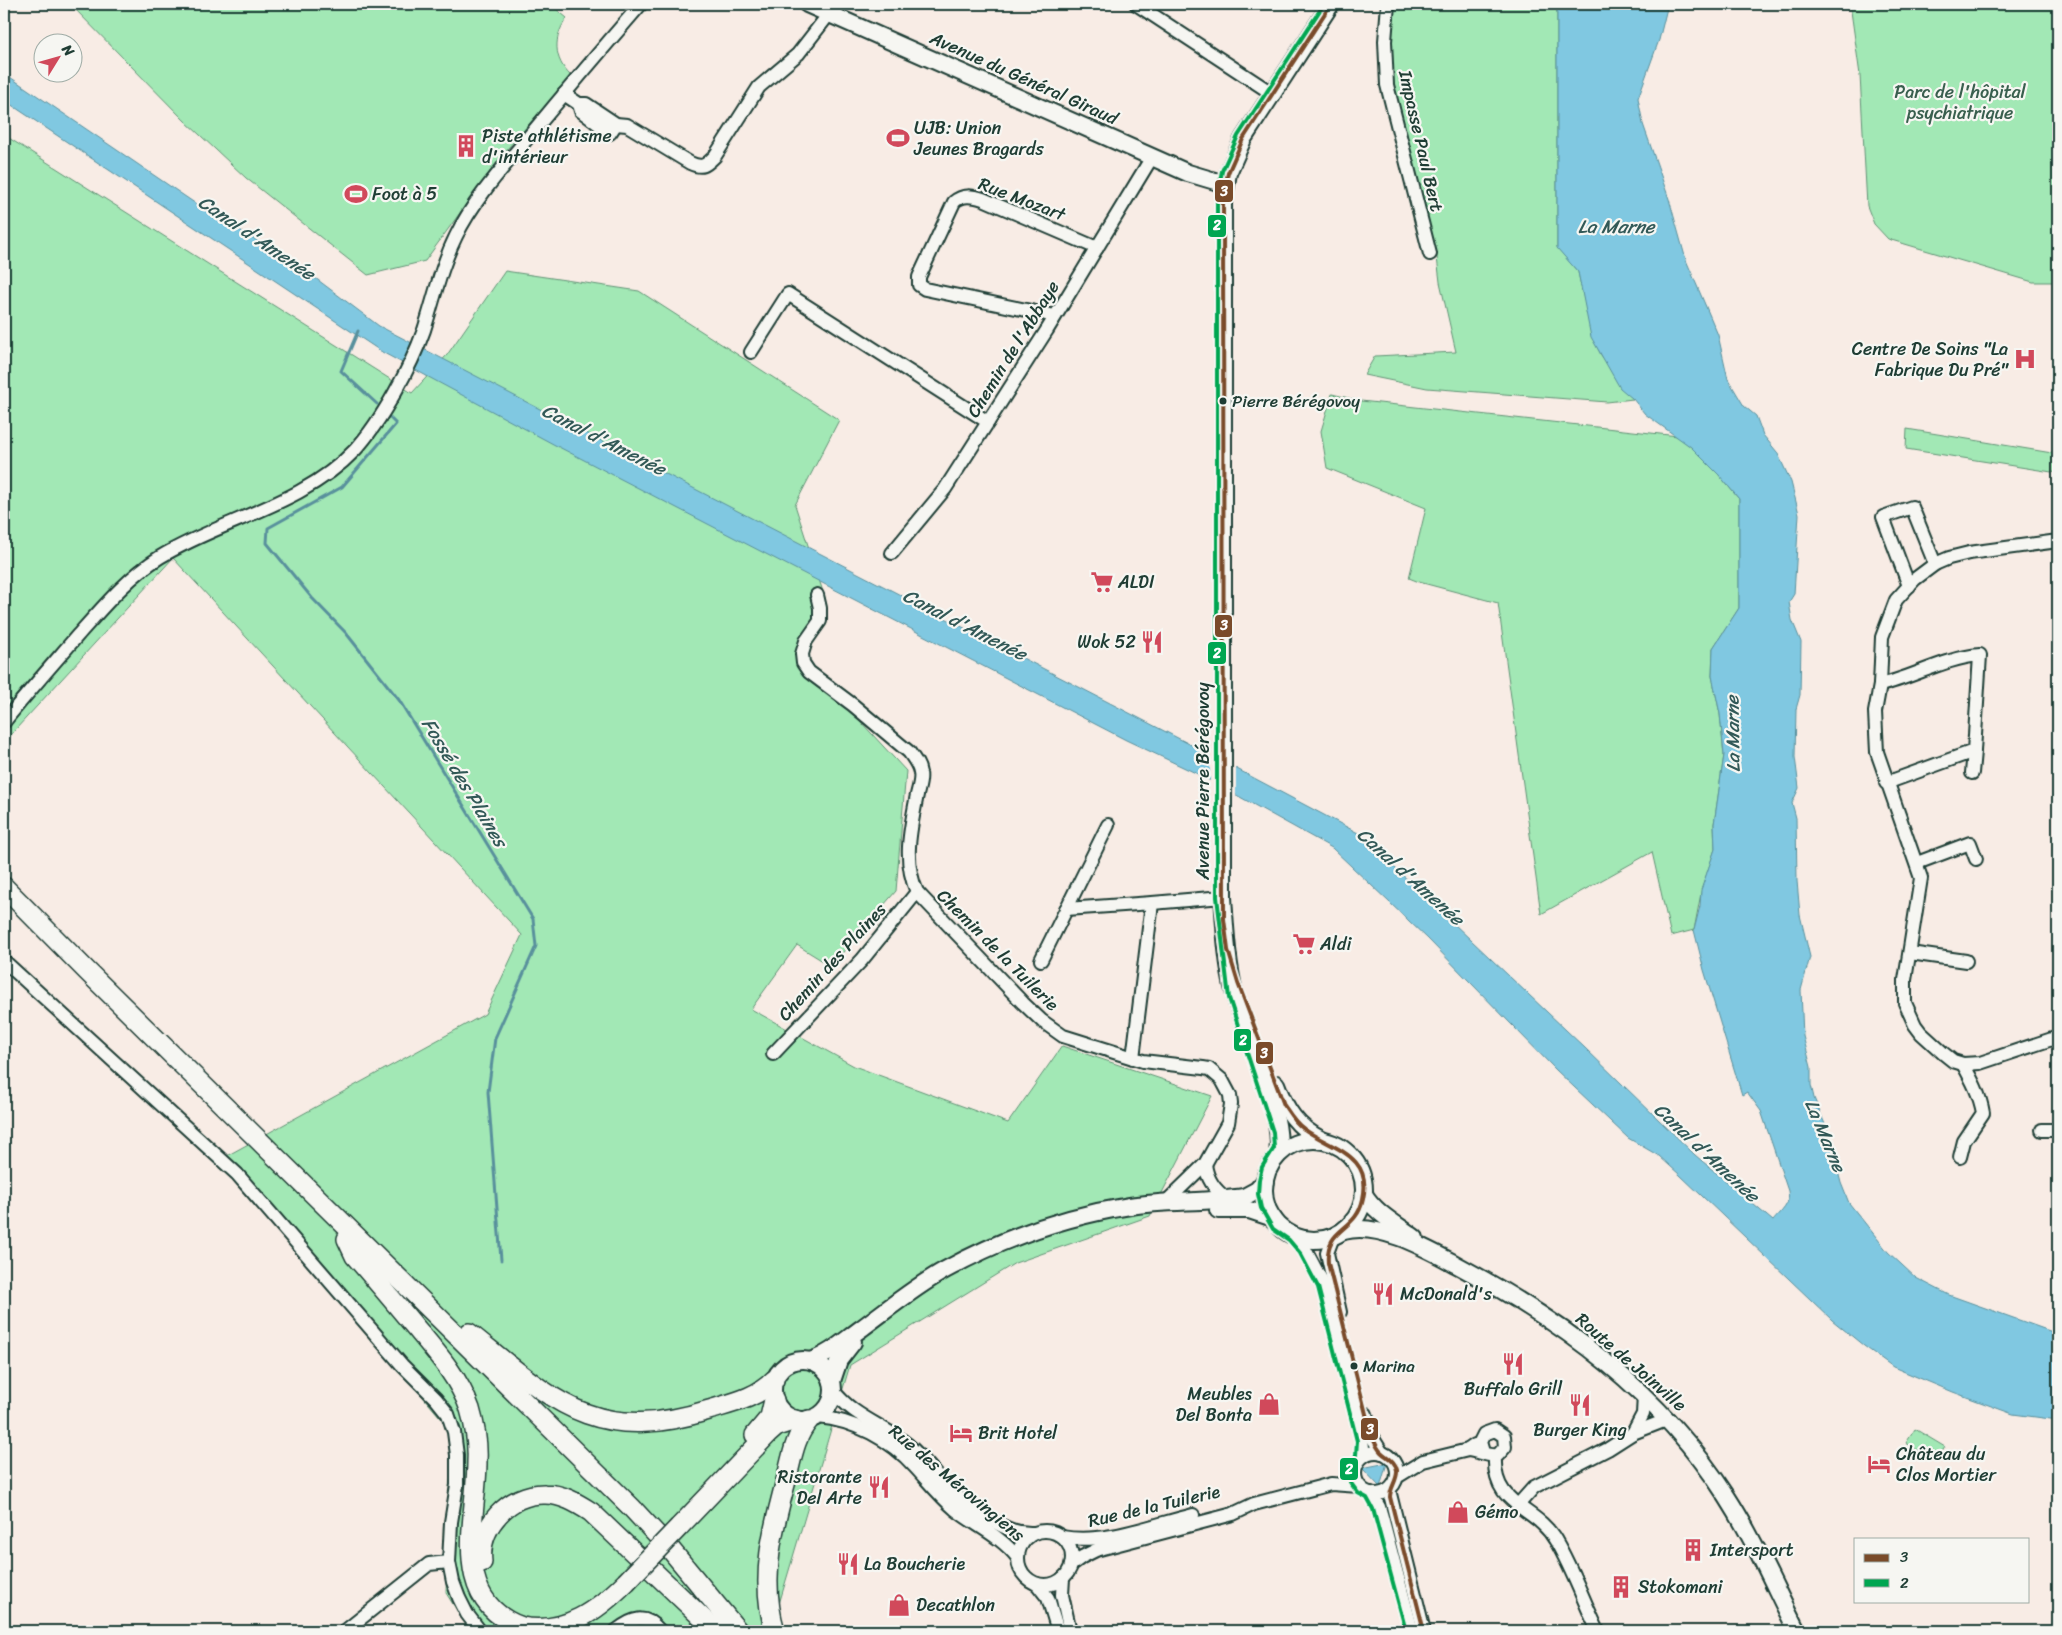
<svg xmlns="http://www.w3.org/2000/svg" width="2062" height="1635" font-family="Sriracha,sans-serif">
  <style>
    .green { fill: #a2e8b5; stroke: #609274 }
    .water { fill: #80c8e1; stroke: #59909c }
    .pier { fill: #f8ece5 }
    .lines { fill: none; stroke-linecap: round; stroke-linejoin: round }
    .stream { stroke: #59909c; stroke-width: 3 }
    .minor-casing { stroke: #1f3d34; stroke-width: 16 }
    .major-casing { stroke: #1f3d34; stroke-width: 20 }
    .highway-casing { stroke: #1f3d34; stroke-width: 22 }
    .minor { stroke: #f6f6f2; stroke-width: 12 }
    .major { stroke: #f6f6f2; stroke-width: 16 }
    .highway { stroke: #f6f6f2; stroke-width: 19 }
    .highway-bridge-casing { stroke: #1f3d34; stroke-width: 22; stroke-linecap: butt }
    .highway-bridge { stroke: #f6f6f2; stroke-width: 19 }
    .bus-1-casing { stroke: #f6f6f2; stroke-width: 8 }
    .bus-2-casing { stroke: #f6f6f2; stroke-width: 8 }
    .bus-1 { stroke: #7a4b2a; stroke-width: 4 }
    .bus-2 { stroke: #00a651; stroke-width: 4 }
    .bus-dot { fill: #1f3d34; stroke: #f6f6f2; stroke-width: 2 }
    .labels { text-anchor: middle; stroke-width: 4.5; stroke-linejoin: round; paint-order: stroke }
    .bus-label { font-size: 17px; fill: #1f3d34; stroke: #f6f6f2; text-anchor: start }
    .street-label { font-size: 18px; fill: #1f3d34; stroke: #f6f6f2 }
    .park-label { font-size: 18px; fill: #395f4e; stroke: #f6f6f2 }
    .poi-label { font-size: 18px; fill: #1f3d34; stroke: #f6f6f2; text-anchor: start }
    .water-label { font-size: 19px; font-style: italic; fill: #325957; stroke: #f6f6f2 }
    .line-badge { stroke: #f6f6f2; stroke-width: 2 }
    .badge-label { font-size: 14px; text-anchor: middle; font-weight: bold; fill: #fff }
  </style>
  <rect width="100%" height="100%" fill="#f8ece5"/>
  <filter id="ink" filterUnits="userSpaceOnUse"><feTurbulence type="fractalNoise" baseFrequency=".02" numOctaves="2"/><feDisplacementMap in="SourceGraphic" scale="10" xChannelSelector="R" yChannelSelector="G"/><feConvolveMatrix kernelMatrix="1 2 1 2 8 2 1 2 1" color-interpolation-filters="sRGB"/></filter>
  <g filter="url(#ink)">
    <!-- green -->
    <g class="green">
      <path d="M70 4H550L567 18C553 37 553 59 571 76L502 155 425 261 368 275 246 178 185 121Z"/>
      <polygon points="1392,4 1557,4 1557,247 1578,272 1592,336 1601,355 1633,399 1607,402 1427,388 1364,375 1375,356 1456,352 1440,282 1436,249 1426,224 1394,103 1390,49"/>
      <polygon points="1850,4 2058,4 2058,282 2033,282 1888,239 1874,224 1867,206 1860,75"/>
      <polygon points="4,135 412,393 447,355 505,271 639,291 839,420 795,505 825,598 803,659 906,771 896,891 831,966 797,945 751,1009 854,1066 1008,1123 1062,1046 1212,1096 1150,1216 1015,1263 850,1365 771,1631 659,1631 638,1617 620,1631 472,1631 468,1628 446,1593 451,1430 221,1159 485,1014 522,935 173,558 4,742"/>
      <polygon points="1332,394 1361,401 1678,436 1691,447 1719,475 1739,499 1739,608 1713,648 1712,676 1720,714 1724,755 1714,824 1715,849 1702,888 1694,930 1671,936 1652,852 1541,914 1498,603 1419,582 1409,578 1426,508 1327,468 1321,431"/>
      <polygon points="1907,429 2058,454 2058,473 1906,449"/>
      <polygon points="1915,1429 1945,1447 1936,1461 1906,1443"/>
    </g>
    <!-- water -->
    <g class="water">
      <path d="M1557 4H1668L1659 40 1638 98 1643 124 1669 199 1686 260 1718 335 1728 379 1744 406 1756 416 1763 435 1777 452 1791 482 1799 514 1794 594 1789 602 1792 620 1801 642 1800 695 1796 709 1795 757 1799 788 1792 803 1796 818 1797 881 1800 915 1810 957 1801 990 1803 1036 1811 1067V1085L1814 1098 1827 1129 1841 1183 1849 1203 1888 1252 1916 1278 1949 1295 2058 1334V1420L2013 1414 1953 1392 1893 1367 1864 1346 1832 1320 1680 1175 1659 1156 1628 1138 1556 1070 1428 939 1332 848 1202 776 1126 740 555 445 382 352 4 100V73L202 208 294 262 379 326 1201 750 1358 833 1585 1048 1695 1155 1773 1221C1781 1211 1791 1205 1788 1191L1761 1111 1747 1092 1742 1095 1704 970 1694 930 1700 906 1701 890 1715 849 1714 824 1724 755 1720 714 1712 676 1713 648 1739 608V499L1719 475 1691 447 1645 414 1633 399 1620 388 1591 337 1578 272 1557 248Z"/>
      <polygon points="1387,1463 1380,1487 1362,1468"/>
    </g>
    <!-- pier -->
    <polygon class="pier" points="1210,752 1236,766 1236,797 1210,783"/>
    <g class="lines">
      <!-- stream -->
      <g class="stream">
        <polyline points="358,331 341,371 377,404"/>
        <polyline points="389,417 396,424 342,487 268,528 267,543 312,598 346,633 399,700 533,919 536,946 495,1038 488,1092 501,1260"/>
      </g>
      <defs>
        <g id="minor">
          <polyline points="1136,4 1273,94"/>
          <polyline points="1388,4 1385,41 1387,85 1430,254"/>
          <path d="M564 94 579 104H586L616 124 627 125 690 163C703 169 706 165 715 156L759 87 798 54 829 14"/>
          <polyline points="579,104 581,111 610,133 616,124"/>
          <path d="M1055 316 925 289 919 285V277L954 202C963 194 972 196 983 199L1097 248"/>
          <polyline points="751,352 788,294 988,422"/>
          <polyline points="2058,541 1969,553 1949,558 1935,564 1915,579 1896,600 1882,637 1880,685 1875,712 1877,752 1921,878 1905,980 1905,1003 1915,1025 1921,1033 1943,1053 1953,1061 1963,1064 1980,1063 2058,1037"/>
          <polyline points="892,553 945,489 1047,330 1152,157"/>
          <polyline points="1909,586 1883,517 1912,507 1935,564"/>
          <path d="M817 595 820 608V621L806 641 802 654 803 663 809 672 853 705 909 752C914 759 919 765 920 773 922 781 917 792 916 800 910 832 903 861 917 892L1023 1003 1042 1021 1063 1036 1143 1061 1203 1068 1209 1069 1222 1080 1230 1095 1231 1104 1228 1123 1205 1164 1166 1202"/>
          <path d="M1880 685C1914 677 1945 658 1980 655L1974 751 1886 783"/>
          <path d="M4 722C28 692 53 664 78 635 103 607 128 577 160 557 223 519 303 505 355 450 381 422 411 367 424 330 434 299 441 266 456 236 473 201 501 170 526 140 564 94 602 49 641 4"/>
          <polyline points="1972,773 1974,751"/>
          <polyline points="1917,863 1970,843 1976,859"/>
          <polyline points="1152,903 1223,897"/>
          <polyline points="1066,909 1152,903 1133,1058"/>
          <polyline points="1910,953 1966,961"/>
          <polyline points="1041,960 1108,825"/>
          <polyline points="4,961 237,1174 402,1365 436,1399 448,1414 454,1432 457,1455 457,1485 451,1522 449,1562 453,1582 459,1598 467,1614 480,1631"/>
          <polyline points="773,1054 862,960 917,892"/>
          <polyline points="2042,1130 2058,1130"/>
          <path d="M1960 1157 1964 1141 1983 1113C1980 1095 1972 1080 1963 1064"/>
          <path d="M1205 1164C1207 1180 1215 1190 1227 1199"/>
          <polyline points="1293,1235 1305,1249 1324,1285 1361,1429 1363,1448 1362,1457"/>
          <polyline points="1333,1237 1327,1253 1340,1312"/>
          <path d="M833 1390C852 1416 883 1425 907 1444 925 1459 937 1477 954 1493 965 1504 978 1513 991 1520 1005 1528 1017 1534 1034 1533"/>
          <polyline points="1366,1414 1372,1437 1382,1453"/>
          <path d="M818 1417C854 1420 891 1440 915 1467 928 1481 940 1496 955 1509 976 1526 1000 1535 1018 1558"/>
          <polyline points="1633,1433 1643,1414 1644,1395"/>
          <path d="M1468 1450C1478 1451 1488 1457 1498 1455L1505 1447 1504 1436 1495 1430 1484 1434 1480 1442 1483 1452"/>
          <circle cx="1376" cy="1473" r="21"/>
          <path d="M1495 1456C1492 1508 1536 1505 1556 1541 1573 1570 1584 1602 1598 1631"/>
          <polyline points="1397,1477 1423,1461 1468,1450 1475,1445"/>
          <polyline points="1389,1490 1424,1631"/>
          <polyline points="1371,1493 1379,1507 1382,1517 1412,1631"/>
          <polyline points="1518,1505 1534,1487 1608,1449 1633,1433 1669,1419"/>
          <circle cx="1045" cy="1558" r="27"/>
          <path d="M1062 1537C1104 1545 1152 1525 1193 1515"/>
          <polyline points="1071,1565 1082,1557 1096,1550 1233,1514 1254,1504 1331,1484 1359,1486"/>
          <polyline points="1063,1578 1062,1595 1070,1631"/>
          <polyline points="1037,1584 1048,1598 1058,1631"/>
          <polyline points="345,1631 429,1564 449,1562"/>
          <path d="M616 1631C632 1618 645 1613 660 1631"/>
        </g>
        <g id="major">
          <polyline points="807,4 1188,173 1225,184"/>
          <path d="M1276 1084C1285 1109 1297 1128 1322 1140"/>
          <circle cx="1314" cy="1190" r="50"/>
          <path d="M1277 1156C1288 1121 1245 1035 1235 995 1227 965 1225 928 1223 897V202L1228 173 1243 139 1331 4"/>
          <path d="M1364 1194C1375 1213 1398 1225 1415 1238"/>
          <polyline points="1218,1210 1249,1210 1273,1218"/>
          <path d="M1344 1231C1378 1221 1427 1249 1457 1265 1565 1323 1660 1392 1727 1497 1754 1539 1774 1586 1797 1631"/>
          <circle cx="803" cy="1390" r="30"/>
          <path d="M811 1361C830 1354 845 1340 862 1328 889 1308 916 1286 945 1270 1003 1238 1066 1216 1130 1206 1168 1200 1206 1203 1244 1197L1257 1190 1265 1181"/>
          <polyline points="832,1381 839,1360 853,1342"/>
        </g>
        <g id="highway">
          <polyline points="4,887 87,971 631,1507 671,1550 738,1631"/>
          <path d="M347 1239 355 1256C376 1280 396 1304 416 1328 437 1353 459 1378 470 1409 475 1426 478 1444 477 1461 477 1520 448 1601 522 1627 565 1635 598 1610 626 1582"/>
          <path d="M469 1333C553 1400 594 1446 709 1410 732 1403 757 1398 774 1380"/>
          <polyline points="755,1435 770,1417 774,1400"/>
          <polyline points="679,1527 768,1434 777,1426 795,1420"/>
          <path d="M482 1562C478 1527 509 1493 545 1494 562 1494 577 1503 591 1512L716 1631"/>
          <path d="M775 1631C759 1579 773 1528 787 1477 792 1457 795 1436 809 1420"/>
        </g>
      </defs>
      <!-- minor casing -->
      <use href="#minor" class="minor-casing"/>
      <!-- major casing -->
      <use href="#major" class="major-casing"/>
      <!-- highway casing -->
      <use href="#highway" class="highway-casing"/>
      <!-- minor -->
      <use href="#minor" class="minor"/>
      <!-- major -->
      <use href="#major" class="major"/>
      <!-- highway -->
      <use href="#highway" class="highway"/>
      <defs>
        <polyline id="highway-bridge" points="626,1582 679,1527"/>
      </defs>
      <!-- highway-bridge casing -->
      <use href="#highway-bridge" class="highway-bridge-casing"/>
      <!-- highway-bridge -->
      <use href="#highway-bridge" class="highway-bridge"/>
      <defs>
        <path id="bus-1" d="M1331 4 1243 139 1228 173 1223 197 1224 919 1228 950 1238 983 1284 1105C1290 1114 1295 1123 1304 1129 1331 1149 1373 1154 1363 1199 1356 1233 1325 1226 1328 1263L1371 1434C1374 1440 1376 1447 1381 1452 1387 1458 1395 1460 1397 1470 1398 1480 1390 1487 1390 1497L1424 1631"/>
        <polyline id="bus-2" points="1324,4 1238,136 1222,171 1217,196 1217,897 1229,998 1273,1132 1274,1148 1262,1167 1259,1180 1258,1194 1261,1208 1273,1229 1289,1240 1300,1253 1318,1287 1357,1441 1356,1455 1349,1467 1350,1482 1358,1493 1367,1498 1373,1509 1406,1631"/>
      </defs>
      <!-- bus-1 casing -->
      <use href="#bus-1" class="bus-1-casing"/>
      <!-- bus-2 casing -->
      <use href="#bus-2" class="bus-2-casing"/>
      <!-- bus-1 -->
      <use href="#bus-1" class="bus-1"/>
      <!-- bus-2 -->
      <use href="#bus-2" class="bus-2"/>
    </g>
  </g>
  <!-- icons -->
  <defs>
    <symbol id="stadium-bare" viewBox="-9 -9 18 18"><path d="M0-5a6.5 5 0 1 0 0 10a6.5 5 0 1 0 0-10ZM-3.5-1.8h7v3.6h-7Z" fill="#d1495b" stroke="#f6f6f2" stroke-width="2.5" paint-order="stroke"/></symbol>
    <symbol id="building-bare" viewBox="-9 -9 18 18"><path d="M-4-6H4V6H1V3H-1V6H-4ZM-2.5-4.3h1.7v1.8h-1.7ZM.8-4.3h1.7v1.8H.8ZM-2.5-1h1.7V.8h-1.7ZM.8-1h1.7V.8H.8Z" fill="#d1495b" stroke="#f6f6f2" stroke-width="2.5" paint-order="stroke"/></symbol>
    <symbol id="hospital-bare" viewBox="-9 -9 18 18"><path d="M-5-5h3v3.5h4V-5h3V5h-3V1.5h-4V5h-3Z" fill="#d1495b" stroke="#f6f6f2" stroke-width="2.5" paint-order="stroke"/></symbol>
    <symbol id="supermarket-bare" viewBox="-9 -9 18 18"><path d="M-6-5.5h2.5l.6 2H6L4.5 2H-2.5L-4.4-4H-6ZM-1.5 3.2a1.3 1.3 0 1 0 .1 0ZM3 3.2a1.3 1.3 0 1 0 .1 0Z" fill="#d1495b" stroke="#f6f6f2" stroke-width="2.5" paint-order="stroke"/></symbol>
    <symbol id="restaurant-bare" viewBox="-9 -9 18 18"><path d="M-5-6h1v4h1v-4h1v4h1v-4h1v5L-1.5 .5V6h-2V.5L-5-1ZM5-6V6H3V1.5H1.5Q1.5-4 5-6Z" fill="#d1495b" stroke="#f6f6f2" stroke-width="2.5" paint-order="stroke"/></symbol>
    <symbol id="shop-bare" viewBox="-9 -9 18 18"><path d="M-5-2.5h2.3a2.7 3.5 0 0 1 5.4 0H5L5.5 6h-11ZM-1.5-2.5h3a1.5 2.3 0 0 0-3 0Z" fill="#d1495b" stroke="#f6f6f2" stroke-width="2.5" paint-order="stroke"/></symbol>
    <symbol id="hotel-bare" viewBox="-9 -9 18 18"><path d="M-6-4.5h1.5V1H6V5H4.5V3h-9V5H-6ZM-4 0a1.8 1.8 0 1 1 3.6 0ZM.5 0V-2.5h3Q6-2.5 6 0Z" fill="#d1495b" stroke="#f6f6f2" stroke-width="2.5" paint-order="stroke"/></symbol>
  </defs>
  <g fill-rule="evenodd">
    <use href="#stadium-bare" x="882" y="122" width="32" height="32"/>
    <use href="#building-bare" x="450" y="130" width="32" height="32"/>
    <use href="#stadium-bare" x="340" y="178" width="32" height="32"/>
    <use href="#hospital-bare" x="2009" y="343" width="32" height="32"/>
    <use href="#supermarket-bare" x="1086" y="566" width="32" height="32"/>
    <use href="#restaurant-bare" x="1136" y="626" width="32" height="32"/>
    <use href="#supermarket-bare" x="1288" y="928" width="32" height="32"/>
    <use href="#restaurant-bare" x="1367" y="1278" width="32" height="32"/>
    <use href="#restaurant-bare" x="1497" y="1348" width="32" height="32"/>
    <use href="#shop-bare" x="1253" y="1388" width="32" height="32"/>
    <use href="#restaurant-bare" x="1564" y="1389" width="32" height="32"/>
    <use href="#hotel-bare" x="945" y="1417" width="32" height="32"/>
    <use href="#hotel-bare" x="1863" y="1448" width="32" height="32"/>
    <use href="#restaurant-bare" x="863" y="1471" width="32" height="32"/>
    <use href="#shop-bare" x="1442" y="1496" width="32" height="32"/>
    <use href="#building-bare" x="1677" y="1534" width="32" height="32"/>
    <use href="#restaurant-bare" x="832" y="1548" width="32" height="32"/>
    <use href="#building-bare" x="1605" y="1571" width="32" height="32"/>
    <use href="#shop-bare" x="883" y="1589" width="32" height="32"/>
  </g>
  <!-- markers -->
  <g class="bus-dot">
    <circle cx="1223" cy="401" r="4.5"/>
    <circle cx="1354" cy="1366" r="4.5"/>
  </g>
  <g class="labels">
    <!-- bus labels -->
    <g class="bus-label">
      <text x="1232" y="407">Pierre Bérégovoy</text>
      <text x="1363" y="1372">Marina</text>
    </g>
    <!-- street labels -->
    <g class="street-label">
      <text transform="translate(1024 78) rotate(24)" y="6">Avenue du Général Giraud</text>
      <text transform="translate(1421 141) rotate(77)" y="6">Impasse Paul Bert</text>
      <text transform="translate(1022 199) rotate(21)" y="6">Rue Mozart</text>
      <text transform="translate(1013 349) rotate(-58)" y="6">Chemin de l'Abbaye</text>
      <text transform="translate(1203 781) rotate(-90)" y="6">Avenue Pierre Bérégovoy</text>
      <text transform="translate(998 950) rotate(45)" y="6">Chemin de la Tuilerie</text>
      <text transform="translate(832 962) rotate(-48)" y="6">Chemin des Plaines</text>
      <text transform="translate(1631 1362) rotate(41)" y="6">Route de Joinville</text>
      <text transform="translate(957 1483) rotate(40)" y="6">Rue des Mérovingiens</text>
      <text transform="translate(1154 1506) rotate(-13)" y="6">Rue de la Tuilerie</text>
    </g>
    <!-- park labels -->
    <g class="park-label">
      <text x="1960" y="98">Parc de l'hôpital<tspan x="1960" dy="21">psychiatrique</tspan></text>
    </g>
    <!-- poi labels -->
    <g class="poi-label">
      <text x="914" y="134">UJB: Union<tspan x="914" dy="21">Jeunes Bragards</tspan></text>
      <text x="482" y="142">Piste athlétisme<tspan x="482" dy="21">d'intérieur</tspan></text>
      <text x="372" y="200">Foot à 5</text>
      <text x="2008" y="355" text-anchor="end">Centre De Soins "La<tspan x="2008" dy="21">Fabrique Du Pré"</tspan></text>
      <text x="1118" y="588">ALDI</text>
      <text x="1136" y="648" text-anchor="end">Wok 52</text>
      <text x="1320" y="950">Aldi</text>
      <text x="1400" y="1300">McDonald's</text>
      <text x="1513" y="1395" text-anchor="middle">Buffalo Grill</text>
      <text x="1252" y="1400" text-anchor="end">Meubles<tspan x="1252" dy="21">Del Bonta</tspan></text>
      <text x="1580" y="1436" text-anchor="middle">Burger King</text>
      <text x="978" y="1439">Brit Hotel</text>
      <text x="1896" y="1460">Château du<tspan x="1896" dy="21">Clos Mortier</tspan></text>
      <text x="862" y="1483" text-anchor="end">Ristorante<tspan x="862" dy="21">Del Arte</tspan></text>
      <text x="1475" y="1518">Gémo</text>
      <text x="1710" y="1556">Intersport</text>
      <text x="864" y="1570">La Boucherie</text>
      <text x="1638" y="1593">Stokomani</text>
      <text x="916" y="1611">Decathlon</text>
    </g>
    <!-- water labels -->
    <g class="water-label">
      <text x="1616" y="233">La Marne</text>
      <text transform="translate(257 237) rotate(34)" y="7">Canal d'Amenée</text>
      <text transform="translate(604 439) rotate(27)" y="7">Canal d'Amenée</text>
      <text transform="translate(965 624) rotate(27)" y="7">Canal d'Amenée</text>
      <text transform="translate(1732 734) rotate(-91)" y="7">La Marne</text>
      <text transform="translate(465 782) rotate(59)" y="7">Fossé des Plaines</text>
      <text transform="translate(1411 876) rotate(42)" y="7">Canal d'Amenée</text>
      <text transform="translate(1826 1135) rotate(67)" y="7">La Marne</text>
      <text transform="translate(1707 1152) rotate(43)" y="7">Canal d'Amenée</text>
    </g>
  </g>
  <g class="line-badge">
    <rect x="1214" y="179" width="20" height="24" rx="5" fill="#7a4b2a"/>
    <rect x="1207" y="214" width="20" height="24" rx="5" fill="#00a651"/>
    <rect x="1214" y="614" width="19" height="24" rx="5" fill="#7a4b2a"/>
    <rect x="1207" y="641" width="20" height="24" rx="5" fill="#00a651"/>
    <rect x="1233" y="1028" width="19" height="24" rx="5" fill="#00a651"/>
    <rect x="1255" y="1041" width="19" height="24" rx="5" fill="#7a4b2a"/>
    <rect x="1360" y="1417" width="19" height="24" rx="5" fill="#7a4b2a"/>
    <rect x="1339" y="1457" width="20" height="24" rx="5" fill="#00a651"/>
  </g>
  <g class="badge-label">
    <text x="1224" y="196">3</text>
    <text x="1217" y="230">2</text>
    <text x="1224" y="630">3</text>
    <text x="1217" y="658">2</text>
    <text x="1243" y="1045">2</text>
    <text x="1264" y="1058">3</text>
    <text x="1370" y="1434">3</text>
    <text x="1349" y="1474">2</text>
  </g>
  <!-- margin -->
  <rect width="2062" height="1635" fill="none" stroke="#f6f6f2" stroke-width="20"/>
  <rect x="10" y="10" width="2042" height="1615" fill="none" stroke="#1f3d34" stroke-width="2" filter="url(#ink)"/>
  <!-- legend -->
  <rect x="1854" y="1538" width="175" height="65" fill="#f6f6f2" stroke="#a0aca6"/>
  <rect x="1864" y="1554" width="25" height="8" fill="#7a4b2a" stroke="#a0aca6"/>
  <text x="1900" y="1562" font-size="15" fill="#1f3d34">3</text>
  <rect x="1864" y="1579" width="25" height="8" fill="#00a651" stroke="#a0aca6"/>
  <text x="1900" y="1588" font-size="15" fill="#1f3d34">2</text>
  <!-- north arrow -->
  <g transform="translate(58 58) rotate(53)"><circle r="24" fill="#f6f6f2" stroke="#a0aca6"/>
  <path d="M0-4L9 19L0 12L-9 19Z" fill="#d1495b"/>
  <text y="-8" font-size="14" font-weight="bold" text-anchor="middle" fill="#1f3d34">N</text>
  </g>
</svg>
